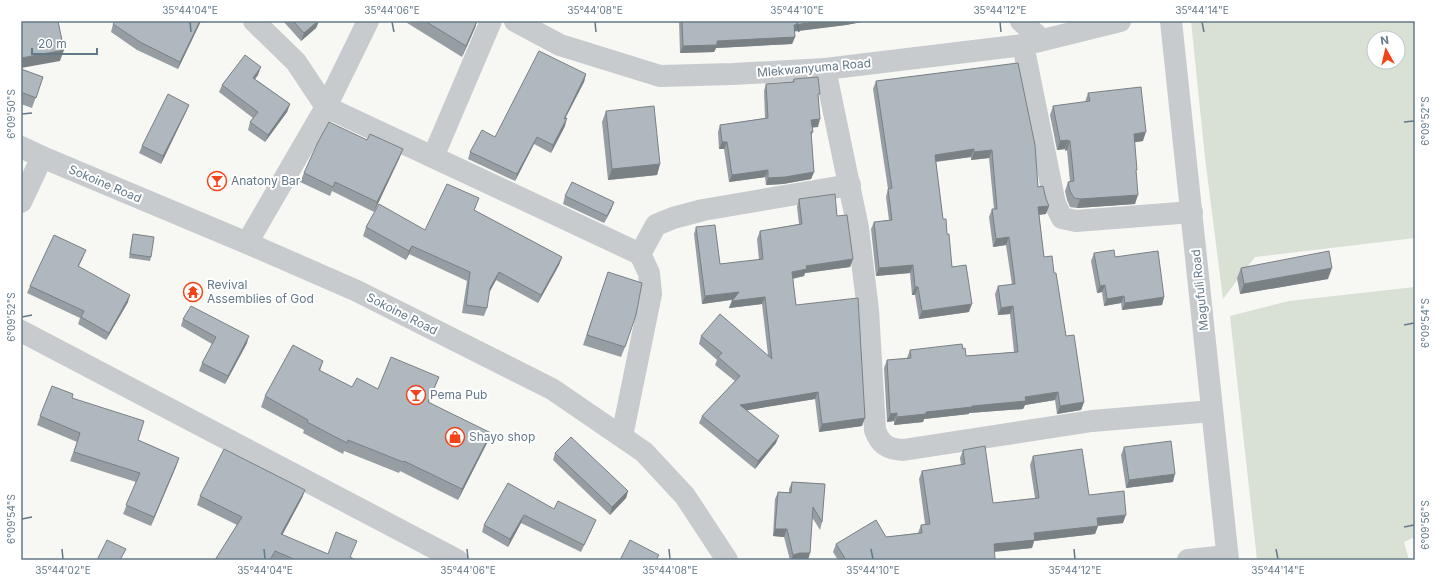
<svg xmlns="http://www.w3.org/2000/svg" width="1436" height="581" font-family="Inter,sans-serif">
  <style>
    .green { fill: #d9e0d4; fill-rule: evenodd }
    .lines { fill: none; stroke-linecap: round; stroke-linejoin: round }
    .street { stroke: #c7cbce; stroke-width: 22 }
    .wall { fill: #969ea3 }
    .shaded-wall { fill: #7a8185 }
    .building { fill: #afb8be; stroke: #7a8185 }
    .ticks { fill: none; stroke: #637988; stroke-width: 1.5 }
    .labels { text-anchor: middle; stroke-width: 4; stroke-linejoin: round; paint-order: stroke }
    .street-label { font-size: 12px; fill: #637988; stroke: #fff }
    .poi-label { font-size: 12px; fill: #637988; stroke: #fff; text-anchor: start }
    .neatline { fill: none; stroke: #637988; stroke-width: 1.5 }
    .ticks-label { font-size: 10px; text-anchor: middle; fill: #637988 }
  </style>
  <rect width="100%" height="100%" fill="#f7f7f4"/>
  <!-- green -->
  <g class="green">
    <path d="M1191 21H1415V238L1255 257 1223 299 1205 158ZM1374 38H1398V62H1374Z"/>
    <polygon points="1415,287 1415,537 1404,542 1409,560 1257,560 1230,316 1289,301"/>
  </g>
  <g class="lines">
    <!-- street -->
    <g class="street">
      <polyline points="254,21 296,62 326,107 640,254 649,273 651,294 622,436"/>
      <polyline points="515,21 560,45 660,76 733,74 825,69 1023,45 1120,21"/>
      <polyline points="1021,21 1042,40"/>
      <polyline points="1171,21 1228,560"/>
      <polyline points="1023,45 1055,204 1062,218 1076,221 1192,212"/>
      <path d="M825 69 858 228 868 310 875 430C880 444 887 449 903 450L1092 421 1212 411"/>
      <polyline points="21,147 42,157 247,243 357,291 552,389 644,452 685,496 727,560"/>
      <polyline points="433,157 491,21"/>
      <polyline points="21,202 42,157"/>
      <polyline points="247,243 326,107 368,21"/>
      <polyline points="640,254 656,225 673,218 703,210 850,185"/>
      <polyline points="21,331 457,560"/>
      <polyline points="1188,560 1227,556"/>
    </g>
  </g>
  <!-- wall -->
  <g class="wall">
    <polygon points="201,21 178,69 137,50 111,32 113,24"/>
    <polygon points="283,21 319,21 316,28 301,41"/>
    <polygon points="404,21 477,21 475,28 462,57"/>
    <polygon points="679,21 867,21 846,25 794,31 795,37 792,44 716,48 714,52 680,53"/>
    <polygon points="1018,63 1038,187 1046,214 1039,215 1044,257 1054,273 1066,336 1084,402 1081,410 1057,414 1055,400 1025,405 1023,409 969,413 969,414 924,419 923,422 894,425 894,421 887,422 884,368 887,360 907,358 910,350 963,349 966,356 1014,352 1010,314 998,315 995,294 998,286 1012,285 1006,245 993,247 989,217 992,209 994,209 989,158 971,160 971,157 936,162 943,219 947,234 952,267 969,312 919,319 915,295 912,295 910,273 876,276 871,229 874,222 889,220 886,197 888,189 873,89 876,81"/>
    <polygon points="21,69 43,77 32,108 21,104"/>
    <polygon points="586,74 584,82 565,119 565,126 551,153 534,144 515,181 468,159 470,152 495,137"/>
    <polygon points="258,75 255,79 290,104 287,112 265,142 248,130 250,122 253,118 219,92 222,85"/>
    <polygon points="794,79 818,99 818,127 812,127 813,132 811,136 814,172 811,179 783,184 766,185 765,177 729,182 724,149 719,149 718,132 720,125 765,118 764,91 766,84 792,82"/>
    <polygon points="1088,93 1143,141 1135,142 1136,174 1135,204 1077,208 1070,207 1067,200 1065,191 1068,182 1070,182 1067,150 1065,151 1065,149 1057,150 1050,115 1053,106 1085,102"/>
    <polygon points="189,105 186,112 161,164 139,153 142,146"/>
    <polygon points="606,111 660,164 657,175 608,180 602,122"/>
    <polygon points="367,140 403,149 399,159 374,212 332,191 330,196 300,182 304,173"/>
    <polygon points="565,196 614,202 611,210 604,223 563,204"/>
    <polygon points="799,199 837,216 853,259 850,267 805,273 804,276 793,279 796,305 862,426 819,432 815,399 747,410 776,443 755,469 699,423 702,416 735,381 715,365 717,360 699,344 701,336 768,355 762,304 729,308 732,300 702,304 694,234 696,227 720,264 759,260 757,239 760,231 799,224 797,207"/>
    <polygon points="476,207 474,210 562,257 559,265 538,303 496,280 489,292 487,308 484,316 462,313 467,281 409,254 406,260 363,236 366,227 425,230"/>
    <polygon points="133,234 151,257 150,261 129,258 132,238"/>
    <polygon points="1094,253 1115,257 1164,297 1162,305 1122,310 1121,303 1104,306 1102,292 1097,293 1091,261"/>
    <polygon points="83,257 78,267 128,302 106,340 78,324 80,318 27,293 30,286"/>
    <polygon points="1241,268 1328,279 1240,294 1237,278"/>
    <polygon points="604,283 625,347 621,357 583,345"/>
    <polygon points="183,319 247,343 225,384 199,371 202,363 212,344 181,326"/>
    <polygon points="323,361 320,371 352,387 378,389 439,377 429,402 487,443 458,500 400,471 399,473 344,451 343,454 303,433 304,430 261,407 265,396"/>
    <polygon points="72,398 138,440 179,458 151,526 123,514 136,482 70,461 77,442 37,425 40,416"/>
    <polygon points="1124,447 1173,482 1126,488 1121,455"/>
    <polygon points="963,450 993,503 1035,498 1030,465 1033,456 1089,495 1123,523 1098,526 1095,534 1034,541 1032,548 994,552 995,560 838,560 833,552 836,544 886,537 918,533 921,525 925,524 919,479 922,471 961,465 960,458"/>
    <polygon points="555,453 628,491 626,498 610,515 553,460"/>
    <polygon points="792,482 825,484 822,522 820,530 812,517 808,560 790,560 784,537 773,536 775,499 778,492 789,492 789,489"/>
    <polygon points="305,490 302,498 282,535 328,554 351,558 356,560 215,560 237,525 197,505 200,496"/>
    <polygon points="554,509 596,520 593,527 581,552 521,523 508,547 482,532 484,525"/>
  </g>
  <!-- shaded-wall -->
  <g class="shaded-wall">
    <polygon points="200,21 201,21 178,69 180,62"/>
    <polygon points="319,21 316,28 301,41 304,33"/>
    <polygon points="477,21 475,28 462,57 466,46"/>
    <polygon points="822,21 867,21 846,25 791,32 794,25"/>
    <polygon points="795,37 792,44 716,48 714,52 680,53 683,46 717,41"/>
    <polygon points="64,50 60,61 21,68 21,58"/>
    <polygon points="261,67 258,75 250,85 253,78"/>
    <polygon points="586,74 584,82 561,126 564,119"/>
    <polygon points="290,104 287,112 265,142 268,135"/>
    <polygon points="189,105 186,112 161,164 163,156"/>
    <polygon points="567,118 565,126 551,153 553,145"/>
    <polygon points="820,119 818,127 809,128 811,120"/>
    <polygon points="1146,132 1143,141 1130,143 1134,134"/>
    <polygon points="537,137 534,144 515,181 517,174"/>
    <polygon points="1068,140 1065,149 1057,150 1060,141"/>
    <polygon points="1068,141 1070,141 1067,150 1065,151"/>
    <polygon points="722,142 727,142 724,149 719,149"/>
    <polygon points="403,149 399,159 374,212 377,202"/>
    <polygon points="974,149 971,157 932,162 935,155"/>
    <polygon points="992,150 989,158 971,160 974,152"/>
    <polygon points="660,164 657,175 608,180 612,169"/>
    <polygon points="768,170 765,177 729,182 732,175"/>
    <polygon points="814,172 811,179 783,184 766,185 768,178"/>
    <polygon points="1138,195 1135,204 1077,208 1080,199"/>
    <polygon points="614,202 611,210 604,223 607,216"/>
    <polygon points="1049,206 1046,214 1035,215 1038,207"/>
    <polygon points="1009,237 1006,245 993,247 996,239"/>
    <polygon points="412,246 409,254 406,260 409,251"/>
    <polygon points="86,250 83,257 75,274 78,266"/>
    <polygon points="562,257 559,265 538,303 541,295"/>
    <polygon points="853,259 850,267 805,273 804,276 789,279 792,272 806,266"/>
    <polygon points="913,265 910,273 876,276 879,268"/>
    <polygon points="1332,268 1328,279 1240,294 1244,284"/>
    <polygon points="499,272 496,280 487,297 490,288"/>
    <polygon points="1105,285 1102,292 1097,293 1100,286"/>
    <polygon points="915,287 918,287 915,295 912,295"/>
    <polygon points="739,292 736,299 702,304 705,296"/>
    <polygon points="130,295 128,302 106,340 109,333"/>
    <polygon points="1124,296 1121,303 1104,306 1107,299"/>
    <polygon points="765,297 762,304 729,308 732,301"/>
    <polygon points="1164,297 1162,305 1122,310 1125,303"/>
    <polygon points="972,304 969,312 919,319 922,311"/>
    <polygon points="1013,306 1010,314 998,315 1001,308"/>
    <polygon points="249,336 247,343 225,384 228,376"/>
    <polygon points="818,392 815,399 737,412 740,405"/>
    <polygon points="1058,392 1055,400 1025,405 1023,409 969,413 969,414 924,419 923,422 894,425 897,417 926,412 972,406"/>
    <polygon points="1084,402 1081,410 1057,414 1060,406"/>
    <polygon points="897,413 894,421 887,422 890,414"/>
    <polygon points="865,418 862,426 819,432 822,424"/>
    <polygon points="491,433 487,443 458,500 462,489"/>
    <polygon points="779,436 776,443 755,469 758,461"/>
    <polygon points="179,458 176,467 151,526 154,517"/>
    <polygon points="1175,474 1173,482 1126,488 1129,480"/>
    <polygon points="305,490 302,498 278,543 281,534"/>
    <polygon points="628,491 626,498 610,515 612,507"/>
    <polygon points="524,515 521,523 508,547 510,539"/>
    <polygon points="1126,515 1123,523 1094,526 1097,518"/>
    <polygon points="1098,526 1095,534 1034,541 1032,548 990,552 994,544 1034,533"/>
    <polygon points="775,529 787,529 784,537 773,536"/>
    <polygon points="800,553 810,553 808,560 791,560 793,555"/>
  </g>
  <!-- building -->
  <g class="building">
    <polygon points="21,21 58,21 64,50 21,58"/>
    <polygon points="116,21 200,21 180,62 140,42 113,24"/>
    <polygon points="293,21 318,21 304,33"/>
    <polygon points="425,21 477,21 466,46"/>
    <polygon points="682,21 822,21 794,25 795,37 717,41 717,45 683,46"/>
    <polygon points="539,51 586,74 564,119 567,118 553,145 537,137 517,174 470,152 482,130 495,137"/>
    <polygon points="245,55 261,67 253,78 290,104 268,135 250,122 258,112 222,85"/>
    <polygon points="1018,63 1035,145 1038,187 1043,186 1046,199 1049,206 1038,207 1044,257 1052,256 1054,273 1056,273 1066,336 1074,335 1084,402 1060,406 1058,392 1025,397 1026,401 972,406 972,407 926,412 926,414 897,417 897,413 890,414 887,360 911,358 910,350 962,344 963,349 965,348 966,356 1018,352 1013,306 1001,308 998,286 1015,284 1009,237 996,239 992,209 997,209 992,150 974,152 974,149 935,155 943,219 946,219 947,234 949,234 952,267 966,265 972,304 922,311 918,287 915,287 913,265 879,268 874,222 892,220 888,189 892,188 876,81"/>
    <polygon points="21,69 43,77 36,98 21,92"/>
    <polygon points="818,77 820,94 818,94 820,119 811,120 813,132 811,132 814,172 785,177 768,178 768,170 732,175 727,142 722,142 720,125 768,118 766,84 794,82 794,79"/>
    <polygon points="1141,87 1146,132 1134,134 1137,170 1136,170 1138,195 1080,199 1074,198 1070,191 1068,182 1074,181 1070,141 1068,141 1068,140 1060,141 1053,106 1090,101 1088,93"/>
    <polygon points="168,94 189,105 163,156 142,146"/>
    <polygon points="654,106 660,164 612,169 606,111"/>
    <polygon points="329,122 367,140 370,134 403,149 377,202 335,182 333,187 304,173 318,142"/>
    <polygon points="572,182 614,202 607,216 565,196"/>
    <polygon points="447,184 479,198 474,210 562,257 541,295 499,272 490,288 487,308 466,305 470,272 412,246 409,251 366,227 379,204 425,230"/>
    <polygon points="835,194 837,216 847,215 853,259 806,266 807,269 792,272 796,305 858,298 865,418 822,424 818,392 740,405 779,436 758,461 702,416 740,376 718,357 722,353 701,336 720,314 772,359 765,297 732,301 739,292 705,296 696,227 715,225 720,264 763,259 760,231 802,224 799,199"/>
    <polygon points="133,234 154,237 151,257 130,254"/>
    <polygon points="54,235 86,250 78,266 130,295 109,333 81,317 84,311 30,286"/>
    <polygon points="1114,250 1115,257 1158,251 1164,297 1125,303 1124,296 1107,299 1105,285 1100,286 1094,253"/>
    <polygon points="1329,251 1332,268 1244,284 1241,268"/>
    <polygon points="608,272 642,283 636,315 625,347 587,335"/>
    <polygon points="191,306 249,336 228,376 202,363 216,337 183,319"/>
    <polygon points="293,345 323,361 319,370 352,387 357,378 378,389 391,357 439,377 428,402 491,433 462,489 404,461 403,462 348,440 347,443 307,422 308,420 265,396"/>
    <polygon points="52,386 73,394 72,398 144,421 138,440 179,458 154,517 126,505 140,473 74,452 80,433 40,416"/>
    <polygon points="571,437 628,491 612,507 555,453"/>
    <polygon points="1171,441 1175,474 1129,480 1124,447"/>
    <polygon points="985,446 993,503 1039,498 1033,456 1082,449 1089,495 1124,491 1126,515 1097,518 1098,526 1034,533 1035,540 994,544 995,560 846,560 836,544 876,520 886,537 922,533 921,525 930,524 922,471 965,464 963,450"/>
    <polygon points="224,449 305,490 281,534 328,554 336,532 357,541 350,557 356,560 296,560 275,551 270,560 215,560 242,517 200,496"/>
    <polygon points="792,482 825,484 822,522 813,507 810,553 800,553 793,555 787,529 775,529 778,492 791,493"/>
    <polygon points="508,483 554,509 558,501 596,520 584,545 524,515 510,539 484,525"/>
    <polygon points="107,540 126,549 120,560 97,560"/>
    <polygon points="630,540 659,555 656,560 620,560"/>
  </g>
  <!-- ticks -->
  <path class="ticks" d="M190 22 191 32M392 22 394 32M595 22 596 32M797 22 799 32M1000 22 1001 32M1202 22 1204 32M22 114 32 113M1404 122 1414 121M22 317 32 315M1404 325 1414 323M22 519 32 517M1404 527 1414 525M62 549 63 559M264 549 265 559M467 549 468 559M669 549 670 559M871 549 873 559M1074 549 1075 559M1276 549 1278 559"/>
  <!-- icons -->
  <defs>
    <symbol id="bar-ring" viewBox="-11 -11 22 22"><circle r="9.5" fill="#fff" stroke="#f34318" stroke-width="1.5"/><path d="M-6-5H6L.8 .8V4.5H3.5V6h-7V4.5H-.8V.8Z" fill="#f34318"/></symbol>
    <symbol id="temple-ring" viewBox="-11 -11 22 22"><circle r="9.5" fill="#fff" stroke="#f34318" stroke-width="1.5"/><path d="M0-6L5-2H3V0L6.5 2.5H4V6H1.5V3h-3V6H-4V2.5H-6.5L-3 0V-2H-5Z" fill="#f34318"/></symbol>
    <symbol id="shop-ring" viewBox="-11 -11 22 22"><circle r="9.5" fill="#fff" stroke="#f34318" stroke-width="1.5"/><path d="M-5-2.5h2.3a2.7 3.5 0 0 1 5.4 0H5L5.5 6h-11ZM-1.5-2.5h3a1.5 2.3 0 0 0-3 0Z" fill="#f34318"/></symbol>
  </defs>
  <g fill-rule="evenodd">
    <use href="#bar-ring" x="206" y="170" width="22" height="22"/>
    <use href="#temple-ring" x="182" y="281" width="22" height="22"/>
    <use href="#bar-ring" x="405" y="384" width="22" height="22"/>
    <use href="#shop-ring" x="444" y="426" width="22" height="22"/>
  </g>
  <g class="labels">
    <!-- street labels -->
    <g class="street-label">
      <text transform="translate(814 68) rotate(-5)" y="4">Mlekwanyuma Road</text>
      <text transform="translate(105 184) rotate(23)" y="4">Sokoine Road</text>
      <text transform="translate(1200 290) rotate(-96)" y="4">Magufuli Road</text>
      <text transform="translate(402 314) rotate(27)" y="4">Sokoine Road</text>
    </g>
    <!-- poi labels -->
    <g class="poi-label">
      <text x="231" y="185">Anatony Bar</text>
      <text x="207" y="289">Revival<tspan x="207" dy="14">Assemblies of God</tspan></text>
      <text x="430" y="399">Pema Pub</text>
      <text x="469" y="441">Shayo shop</text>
    </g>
  </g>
  <!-- border -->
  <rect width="1436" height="581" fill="none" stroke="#ffffff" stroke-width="44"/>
  <!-- north arrow -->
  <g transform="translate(1386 50) rotate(352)"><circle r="19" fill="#ffffff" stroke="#c1c9cf"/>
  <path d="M0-3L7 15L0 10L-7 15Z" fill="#f34318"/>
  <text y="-6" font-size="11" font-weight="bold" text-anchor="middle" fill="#637988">N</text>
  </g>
  <!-- scale -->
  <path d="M32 48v6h65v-6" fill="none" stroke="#637988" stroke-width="2"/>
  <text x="38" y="48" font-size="12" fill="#637988" stroke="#ffffff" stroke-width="3" paint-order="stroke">20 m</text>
  <rect x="22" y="22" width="1392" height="537" class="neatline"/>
  <g class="ticks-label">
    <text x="190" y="14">35°44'04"E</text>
    <text x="392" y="14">35°44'06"E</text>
    <text x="595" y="14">35°44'08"E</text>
    <text x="797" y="14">35°44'10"E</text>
    <text x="1000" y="14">35°44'12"E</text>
    <text x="1202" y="14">35°44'14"E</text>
    <text transform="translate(11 114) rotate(-90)" y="4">6°09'50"S</text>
    <text transform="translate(1425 121) rotate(-90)" y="4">6°09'52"S</text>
    <text transform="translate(11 317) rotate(-90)" y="4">6°09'52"S</text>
    <text transform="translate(1425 323) rotate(-90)" y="4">6°09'54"S</text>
    <text transform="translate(11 519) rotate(-90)" y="4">6°09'54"S</text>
    <text transform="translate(1425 525) rotate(-90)" y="4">6°09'56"S</text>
    <text x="63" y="574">35°44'02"E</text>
    <text x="265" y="574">35°44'04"E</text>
    <text x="468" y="574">35°44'06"E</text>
    <text x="670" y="574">35°44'08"E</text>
    <text x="873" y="574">35°44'10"E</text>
    <text x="1075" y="574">35°44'12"E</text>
    <text x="1278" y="574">35°44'14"E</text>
  </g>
</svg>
